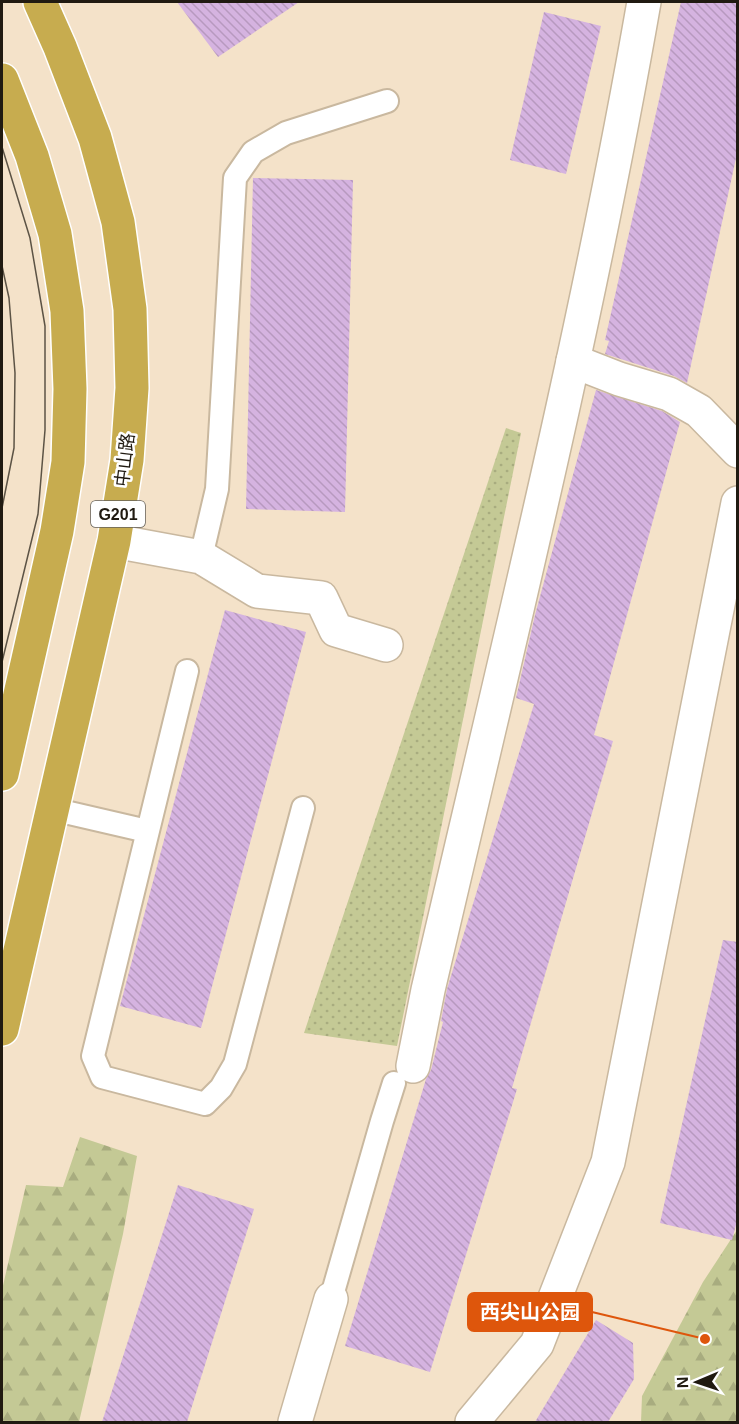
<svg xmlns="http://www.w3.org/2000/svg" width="739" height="1424" font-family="Helvetica,'Noto Sans SC',sans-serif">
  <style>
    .green { fill: url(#green-dots) }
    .forest { fill: url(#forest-firs) }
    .building { fill: url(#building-back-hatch) }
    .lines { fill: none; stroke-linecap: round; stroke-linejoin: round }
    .service-casing { stroke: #c9b89f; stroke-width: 26 }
    .minor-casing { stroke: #c9b89f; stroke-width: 36 }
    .trunk-casing { stroke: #fff; stroke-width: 36 }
    .service { stroke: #fff; stroke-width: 22 }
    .minor { stroke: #fff; stroke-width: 33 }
    .trunk { stroke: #c7ac4f; stroke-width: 33 }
    .tram { stroke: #5c5345; stroke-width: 1.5 }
    .labels { text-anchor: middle; stroke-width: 5; stroke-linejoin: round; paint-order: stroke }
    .shield { fill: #fff; stroke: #635f58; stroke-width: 1.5 }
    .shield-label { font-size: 16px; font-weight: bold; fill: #201a11 }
    .street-label { font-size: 18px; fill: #201a11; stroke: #fff }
    .leader { fill: none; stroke: #de560c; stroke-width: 2 }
    .callout-dot { fill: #de560c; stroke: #fff; stroke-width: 2 }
    .callout { fill: #de560c; stroke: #de560c; stroke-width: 2 }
    .callout-label { font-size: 20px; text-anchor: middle; font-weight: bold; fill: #fff }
  </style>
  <defs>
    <pattern id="green-dots" width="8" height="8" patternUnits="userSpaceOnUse" patternTransform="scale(1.5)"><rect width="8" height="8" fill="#c4c995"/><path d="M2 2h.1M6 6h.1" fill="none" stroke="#a8ac7f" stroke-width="1.8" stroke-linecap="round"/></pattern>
    <pattern id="forest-firs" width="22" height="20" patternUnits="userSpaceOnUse" patternTransform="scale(1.5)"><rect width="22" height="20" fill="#c4c995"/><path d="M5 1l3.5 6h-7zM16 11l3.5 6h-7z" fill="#a8ac7f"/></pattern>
    <pattern id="building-back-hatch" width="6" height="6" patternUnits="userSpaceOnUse" patternTransform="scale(1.5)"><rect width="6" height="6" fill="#d5b3e0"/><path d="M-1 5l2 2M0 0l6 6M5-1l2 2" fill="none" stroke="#b799bf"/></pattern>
  </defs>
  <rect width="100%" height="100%" fill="#f4e2c9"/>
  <!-- green -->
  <polygon class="green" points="506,428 521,433 397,1046 304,1033"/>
  <!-- forest -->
  <g class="forest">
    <polygon points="80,1137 137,1156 123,1234 79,1422 2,1422 2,1290 26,1185 63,1187"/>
    <polygon points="737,1230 737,1422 641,1422 642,1396 703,1282"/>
  </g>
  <!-- building -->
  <g class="building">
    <polygon points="177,2 299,2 218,57"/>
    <polygon points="681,2 738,2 738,149 687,383 674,376 605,354 609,341 605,340"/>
    <polygon points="544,12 601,26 566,174 510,160"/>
    <polygon points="253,178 353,180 345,512 246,509"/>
    <polygon points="596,390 662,411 680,422 594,735 613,741 512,1088 517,1089 430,1372 345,1346 426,1079 431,1070 443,1022 441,1021 447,989 534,704 516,698 535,615"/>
    <polygon points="225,610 306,632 201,1028 120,1006"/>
    <polygon points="723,940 738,942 738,1217 732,1240 660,1223"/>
    <polygon points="178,1185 254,1209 187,1422 102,1422"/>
    <polygon points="596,1320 633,1343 634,1379 608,1422 535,1422"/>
  </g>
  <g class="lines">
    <defs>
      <g id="service">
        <polyline points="201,557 217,489 235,178 253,152 286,133 387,101"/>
        <polyline points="187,671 93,1056 102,1077 205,1104 221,1088 235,1064 303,808"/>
        <polyline points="52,809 147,831"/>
        <polyline points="331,1299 382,1121 394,1083"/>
      </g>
      <g id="minor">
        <polyline points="573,361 619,379 669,394 699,411 738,451"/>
        <polyline points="114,541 201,557 257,591 321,598 336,630 386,645"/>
        <path d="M413 1066 428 990C504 662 586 334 644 2"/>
        <polyline points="295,1422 331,1299"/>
        <polyline points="472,1422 537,1344 608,1162 738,503"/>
      </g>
      <g id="trunk">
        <polyline points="2,80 32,156 55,234 67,311 70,389 68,462 57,531 2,774"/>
        <polyline points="2,1029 114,541 127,460 132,388 130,309 118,222 95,138 60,47 40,2"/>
      </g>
    </defs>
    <!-- service casing -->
    <use href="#service" class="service-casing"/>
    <!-- minor casing -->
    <use href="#minor" class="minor-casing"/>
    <!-- trunk casing -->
    <use href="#trunk" class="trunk-casing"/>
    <!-- service -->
    <use href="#service" class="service"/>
    <!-- minor -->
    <use href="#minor" class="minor"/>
    <!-- trunk -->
    <use href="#trunk" class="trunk"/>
    <!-- tram -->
    <g class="tram">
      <polyline points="2,147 30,238 45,326 45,430 38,514 2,662"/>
      <polyline points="2,266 9,298 15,373 14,448 2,508"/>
    </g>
  </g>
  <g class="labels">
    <!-- shield labels -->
    <rect class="shield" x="91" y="501" width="54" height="26" rx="4.5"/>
    <g class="shield-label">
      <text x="118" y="520">G201</text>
    </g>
    <!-- street labels -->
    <g class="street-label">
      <text transform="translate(125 460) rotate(-83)" y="6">中山路</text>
    </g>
  </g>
  <!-- callouts -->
  <path class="leader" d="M705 1339L592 1312"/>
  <circle class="callout-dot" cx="705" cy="1339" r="6"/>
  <rect class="callout" x="468" y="1293" width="124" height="38" rx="6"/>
  <g class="callout-label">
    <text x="530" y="1319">西尖山公园</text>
  </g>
  <!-- border -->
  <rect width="739" height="1424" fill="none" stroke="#201a11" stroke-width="6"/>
  <!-- north arrow -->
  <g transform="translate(697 1382) rotate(268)" stroke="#ffffff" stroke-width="4.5" paint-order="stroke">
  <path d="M0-4.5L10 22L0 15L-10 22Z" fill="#201a11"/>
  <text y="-9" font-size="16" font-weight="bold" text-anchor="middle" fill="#201a11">N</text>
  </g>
</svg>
